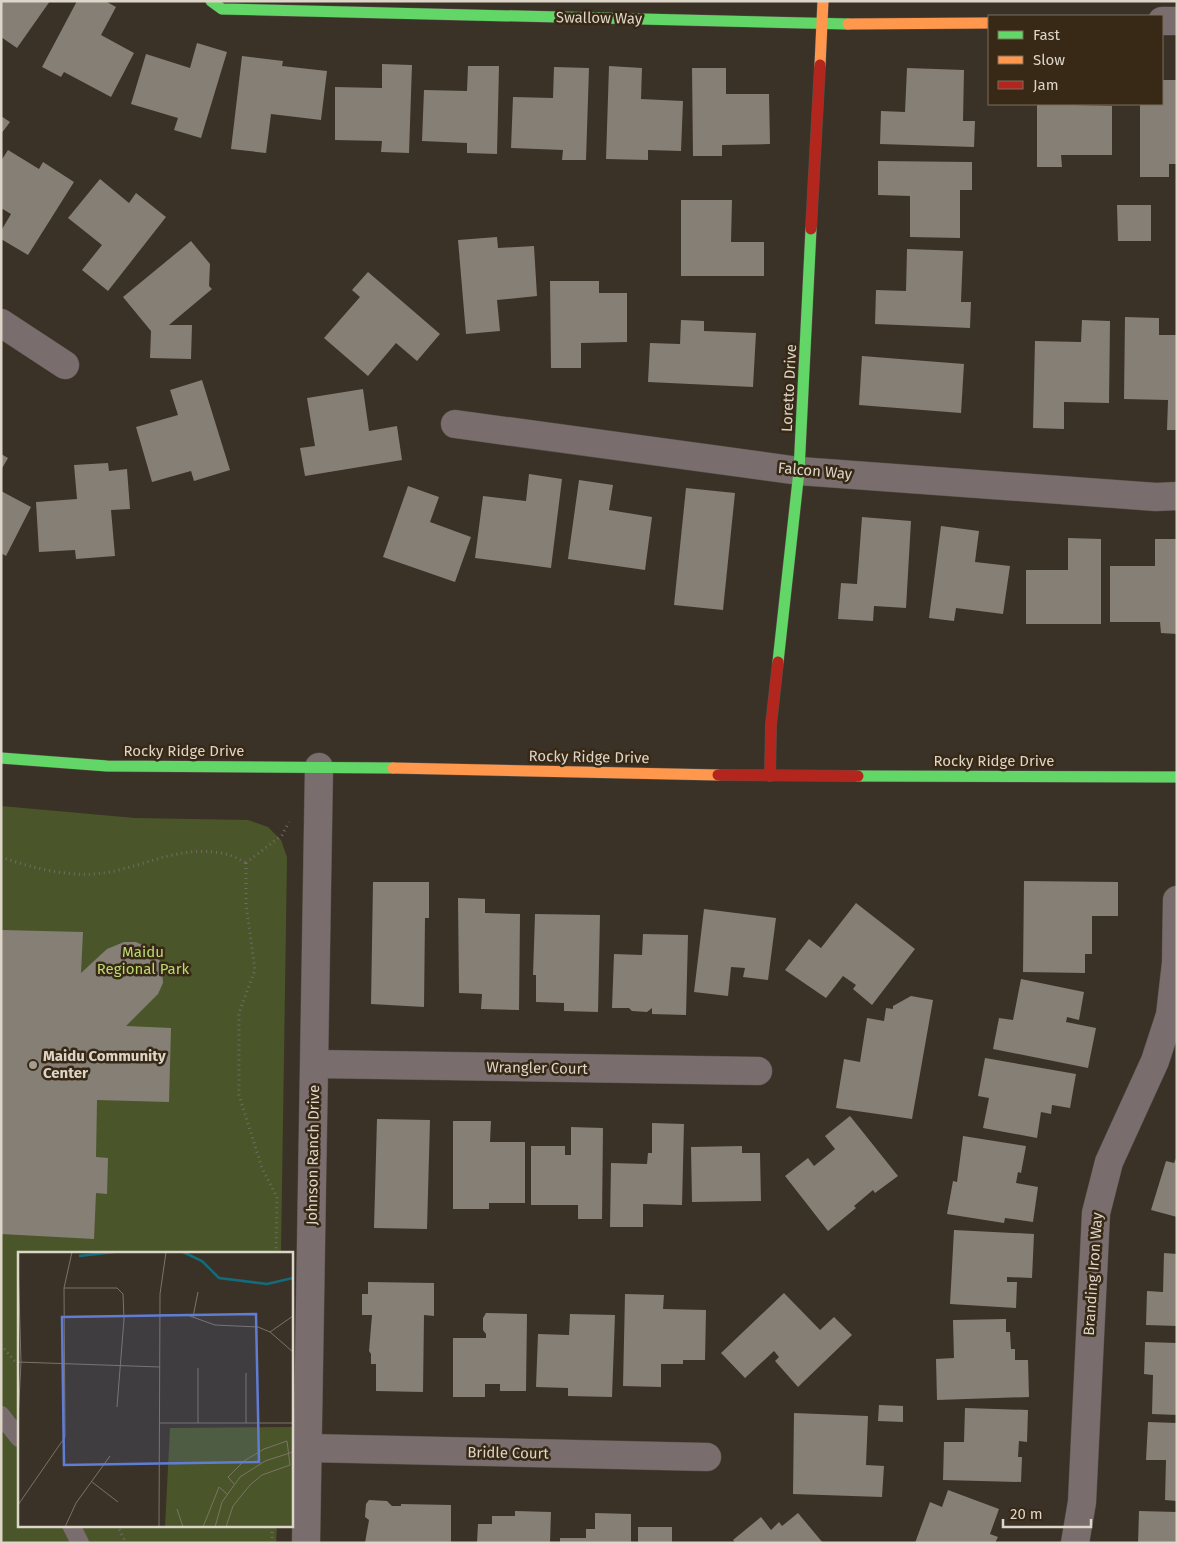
<svg xmlns="http://www.w3.org/2000/svg" width="1178" height="1544" font-family="'Fira Sans',sans-serif">
  <style>
    .green { fill: #4a562a }
    .building { fill: #867f76 }
    .lines { fill: none; stroke-linecap: round; stroke-linejoin: round }
    .lane-casing { stroke: #564f46; stroke-width: 19 }
    .street-casing { stroke: #564f46; stroke-width: 29 }
    .fast-casing { stroke: #564f46; stroke-width: 12 }
    .slow-casing { stroke: #564f46; stroke-width: 12 }
    .jam-casing { stroke: #564f46; stroke-width: 12 }
    .path { stroke: #736a67; stroke-width: 3; stroke-dasharray: 1 4; stroke-linecap: butt }
    .lane { stroke: #796d6d; stroke-width: 18 }
    .street { stroke: #796d6d; stroke-width: 28 }
    .fast { stroke: #63d668; stroke-width: 11 }
    .slow { stroke: #ff974d; stroke-width: 11 }
    .jam { stroke: #b3261e; stroke-width: 11 }
    .poi-dot { fill: #a59c90; stroke: #372915; stroke-width: 2 }
    .labels { text-anchor: middle; stroke-width: 5; stroke-linejoin: round; paint-order: stroke }
    .street-label { font-size: 15px; fill: #ded5c9; stroke: #372915 }
    .park-label { font-size: 15px; fill: #bada71; stroke: #372915 }
    .poi-label { font-size: 15px; font-weight: bold; fill: #ded5c9; stroke: #372915; text-anchor: start }
    .inset-river { fill: none; stroke: #146b7b; stroke-width: 2.5 }
    .inset-road { fill: none; stroke: #7c7368; stroke-width: 1 }
    .view { fill: #617dd3; fill-opacity: 0.15; stroke: #617dd3; stroke-width: 2.5 }
    .inset-edge { fill: none; stroke: #ded5c9; stroke-width: 2.5 }
  </style>
  <rect width="100%" height="100%" fill="#3a3227"/>
  <!-- green -->
  <polygon class="green" points="1,806 135,818 248,820 268,827 281,840 287,857 281,1253 19,1253 19,1525 277,1525 276,1543 1,1543"/>
  <!-- building -->
  <g class="building">
    <polygon points="1,1 50,1 17,48 1,37"/>
    <polygon points="77,1 105,1 116,7 101,35 134,53 111,97 64,72 61,77 42,67"/>
    <polygon points="197,43 227,52 201,138 174,130 178,118 131,104 146,54 190,68"/>
    <polygon points="242,56 283,61 282,66 327,71 321,120 271,114 266,153 231,149"/>
    <polygon points="382,64 412,65 409,153 381,152 382,141 335,140 335,87 382,88"/>
    <polygon points="468,66 499,66 497,154 467,153 467,143 422,141 424,90 467,91"/>
    <polygon points="609,66 642,68 641,99 683,101 681,151 648,150 648,160 606,159"/>
    <polygon points="554,67 589,68 586,160 562,160 563,150 511,148 513,97 553,98"/>
    <polygon points="692,68 726,68 726,94 769,94 770,144 722,145 722,156 693,156"/>
    <polygon points="907,68 964,70 963,121 975,121 974,147 880,144 881,111 905,112"/>
    <polygon points="1162,80 1176,80 1177,164 1169,164 1169,177 1140,177 1140,104 1162,104"/>
    <polygon points="1037,104 1112,106 1112,155 1061,155 1062,167 1037,167"/>
    <polygon points="1,116 10,122 1,134"/>
    <polygon points="8,150 39,169 43,162 74,182 28,255 1,239 1,231 11,214 1,208 1,161"/>
    <polygon points="878,161 972,162 972,190 960,190 960,238 910,237 910,196 878,195"/>
    <polygon points="100,179 129,203 136,193 166,217 108,291 82,270 102,245 68,218"/>
    <polygon points="681,200 732,200 731,242 764,242 764,276 681,276"/>
    <polygon points="1117,205 1151,205 1151,241 1118,241"/>
    <polygon points="497,237 498,248 534,246 537,296 497,300 500,331 466,334 458,240"/>
    <polygon points="191,241 210,264 209,286 212,289 169,325 192,325 191,359 150,358 151,331 123,297"/>
    <polygon points="907,249 963,251 961,302 971,302 970,328 875,324 876,290 906,291"/>
    <polygon points="368,272 440,334 417,361 396,343 368,376 324,338 360,297 352,290"/>
    <polygon points="550,281 599,281 599,293 627,293 627,342 581,343 581,368 551,368"/>
    <polygon points="1125,317 1159,318 1159,335 1177,335 1177,430 1167,430 1168,400 1124,399"/>
    <polygon points="681,320 704,321 704,331 756,333 753,387 648,382 650,343 680,344"/>
    <polygon points="1082,320 1110,321 1109,403 1064,402 1064,429 1033,428 1035,341 1081,342"/>
    <polygon points="862,356 964,364 961,413 859,405"/>
    <polygon points="202,380 230,470 194,481 191,471 152,482 136,427 178,415 170,390"/>
    <polygon points="363,389 369,431 397,426 402,460 305,476 300,448 315,446 307,398"/>
    <polygon points="1,454 8,458 1,470"/>
    <polygon points="108,463 109,471 127,469 130,509 111,510 115,556 76,559 75,550 39,552 36,502 77,499 74,465"/>
    <polygon points="529,474 562,479 551,568 475,558 483,496 526,501"/>
    <polygon points="579,480 613,485 609,510 652,517 645,570 568,559"/>
    <polygon points="408,486 439,497 430,522 471,537 455,582 383,557"/>
    <polygon points="686,488 735,493 723,610 674,605"/>
    <polygon points="1,491 31,507 6,556 1,553"/>
    <polygon points="862,517 911,521 906,608 874,606 873,621 838,619 841,583 857,584"/>
    <polygon points="941,526 979,531 975,562 1010,566 1003,614 956,608 954,621 929,618"/>
    <polygon points="1068,538 1101,539 1101,624 1026,624 1026,570 1068,570"/>
    <polygon points="1155,539 1177,539 1177,634 1161,633 1160,622 1110,622 1110,566 1155,566"/>
    <polygon points="1024,881 1118,882 1118,916 1092,916 1092,954 1085,954 1085,973 1023,972"/>
    <polygon points="373,882 429,882 429,918 425,918 424,1007 371,1004"/>
    <polygon points="458,898 485,899 485,913 520,914 519,1010 481,1009 482,994 459,993"/>
    <polygon points="856,903 915,949 872,1005 853,989 856,985 843,976 826,998 785,970 809,939 821,948"/>
    <polygon points="704,909 776,918 768,980 743,977 745,968 731,967 728,996 694,992"/>
    <polygon points="535,914 600,915 598,1012 564,1011 564,1003 536,1002 536,975 533,975"/>
    <polygon points="2,930 83,932 81,973 107,949 124,942 136,942 147,947 156,954 162,965 163,983 158,994 126,1026 171,1028 169,1102 97,1100 96,1157 108,1158 107,1194 96,1193 94,1239 1,1234"/>
    <polygon points="643,934 688,935 686,1015 652,1014 652,1008 647,1012 632,1011 629,1008 612,1008 614,954 642,955"/>
    <polygon points="1021,979 1084,992 1079,1020 1067,1017 1066,1022 1096,1028 1088,1068 993,1049 999,1018 1013,1020"/>
    <polygon points="911,996 933,1000 912,1119 836,1108 844,1059 860,1062 867,1018 884,1021 886,1008 893,1009 893,1006"/>
    <polygon points="985,1058 1076,1074 1070,1108 1052,1105 1051,1114 1041,1112 1037,1138 983,1128 989,1098 978,1096"/>
    <polygon points="850,1116 898,1176 875,1193 873,1190 854,1206 856,1208 828,1231 785,1176 808,1158 814,1166 835,1149 825,1136"/>
    <polygon points="377,1119 430,1120 427,1229 374,1228"/>
    <polygon points="453,1121 491,1121 490,1142 525,1142 525,1203 489,1203 489,1209 453,1209"/>
    <polygon points="652,1123 684,1124 682,1205 643,1204 643,1227 610,1227 611,1163 647,1164 648,1153 652,1153"/>
    <polygon points="571,1127 603,1128 602,1219 578,1219 578,1205 531,1205 531,1146 565,1146 565,1155 571,1155"/>
    <polygon points="963,1136 1026,1146 1021,1173 1018,1172 1016,1183 1038,1187 1033,1222 1005,1218 1004,1223 947,1214 953,1181 957,1182"/>
    <polygon points="742,1146 742,1153 760,1153 761,1201 692,1202 691,1147"/>
    <polygon points="1177,1156 1177,1217 1151,1210 1166,1161 1174,1163"/>
    <polygon points="954,1230 1034,1234 1032,1278 1007,1277 1007,1282 1017,1282 1016,1308 950,1304"/>
    <polygon points="1164,1253 1177,1254 1177,1326 1146,1325 1147,1291 1163,1292"/>
    <polygon points="368,1282 434,1283 434,1316 424,1315 423,1392 376,1391 376,1364 371,1364 371,1354 369,1351 372,1315 362,1315 362,1294 368,1294"/>
    <polygon points="784,1293 820,1330 834,1317 852,1335 798,1387 775,1361 779,1357 774,1351 745,1378 721,1353"/>
    <polygon points="625,1294 664,1295 663,1309 706,1310 705,1360 683,1360 683,1364 661,1364 661,1387 623,1386"/>
    <polygon points="486,1313 527,1314 526,1391 500,1391 500,1384 485,1384 485,1397 453,1397 453,1338 486,1338 486,1334 483,1330 483,1318"/>
    <polygon points="570,1314 615,1315 612,1397 568,1396 568,1388 536,1387 538,1334 569,1335"/>
    <polygon points="1006,1319 1006,1332 1010,1332 1011,1349 1015,1349 1015,1360 1028,1360 1029,1397 937,1400 936,1359 954,1358 953,1320"/>
    <polygon points="1145,1342 1177,1343 1177,1415 1152,1414 1153,1375 1144,1374"/>
    <polygon points="879,1405 903,1406 903,1422 878,1421"/>
    <polygon points="965,1408 1028,1410 1027,1442 1019,1441 1018,1457 1022,1457 1021,1482 943,1480 944,1442 964,1442"/>
    <polygon points="794,1413 868,1416 866,1465 884,1466 882,1497 793,1494"/>
    <polygon points="1148,1422 1177,1423 1177,1501 1165,1500 1166,1460 1146,1460"/>
    <polygon points="948,1490 999,1509 990,1534 998,1537 995,1543 915,1543 930,1502 942,1507"/>
    <polygon points="369,1500 387,1501 392,1506 401,1506 401,1504 451,1505 451,1543 365,1543 369,1520 365,1517 366,1504"/>
    <polygon points="515,1511 551,1512 550,1543 477,1543 478,1524 492,1524 492,1516 515,1516"/>
    <polygon points="1139,1511 1177,1512 1177,1543 1138,1543"/>
    <polygon points="595,1513 631,1514 631,1543 560,1543 560,1538 586,1538 586,1529 595,1529"/>
    <polygon points="798,1513 823,1543 735,1543 733,1540 761,1517 771,1530 779,1522 782,1526"/>
    <rect x="638" y="1527" width="34" height="16"/>
  </g>
  <g class="lines">
    <defs>
      <g id="lane">
        <polyline points="1,1415 19,1438"/>
        <polyline points="71,1525 80,1543"/>
      </g>
      <g id="street">
        <polyline points="1162,21 1177,21"/>
        <polyline points="1,323 65,365"/>
        <polyline points="455,424 799,471 1156,497 1177,496"/>
        <polyline points="315,1064 758,1071"/>
        <polyline points="308,1448 707,1457"/>
        <polyline points="306,1543 319,767"/>
        <polyline points="1075,1543 1082,1502 1096,1213 1109,1162 1155,1061 1170,1015 1176,963 1177,900"/>
      </g>
      <g id="fast">
        <polyline points="211,1 222,9 848,24"/>
        <polyline points="778,662 799,471 811,229"/>
        <polyline points="1,758 107,766 393,768"/>
        <polyline points="858,776 1177,777"/>
      </g>
      <g id="slow">
        <polyline points="848,24 989,23"/>
        <polyline points="820,65 823,1"/>
        <polyline points="393,768 718,775"/>
      </g>
      <g id="jam">
        <polyline points="811,229 820,65"/>
        <polyline points="718,775 858,776"/>
        <polyline points="770,776 771,725 778,662"/>
      </g>
    </defs>
    <!-- lane casing -->
    <use href="#lane" class="lane-casing"/>
    <!-- street casing -->
    <use href="#street" class="street-casing"/>
    <!-- fast casing -->
    <use href="#fast" class="fast-casing"/>
    <!-- slow casing -->
    <use href="#slow" class="slow-casing"/>
    <!-- jam casing -->
    <use href="#jam" class="jam-casing"/>
    <!-- path -->
    <g class="path">
      <path d="M1 857C36 869 73 879 110 872 149 864 180 846 221 853 230 854 238 859 246 863"/>
      <polyline points="246,863 246,904 255,970 239,1013 239,1095 262,1168 277,1197 276,1253"/>
      <polyline points="246,863 282,835 289,822"/>
      <polyline points="1,1345 19,1366"/>
      <polyline points="117,1525 126,1543"/>
      <polyline points="272,1543 272,1525"/>
    </g>
    <!-- lane -->
    <use href="#lane" class="lane"/>
    <!-- street -->
    <use href="#street" class="street"/>
    <!-- fast -->
    <use href="#fast" class="fast"/>
    <!-- slow -->
    <use href="#slow" class="slow"/>
    <!-- jam -->
    <use href="#jam" class="jam"/>
  </g>
  <!-- markers -->
  <circle class="poi-dot" cx="33" cy="1065" r="5"/>
  <g class="labels">
    <!-- street labels -->
    <g class="street-label">
      <text transform="translate(599 18) rotate(1)" y="5">Swallow Way</text>
      <text transform="translate(789 388) rotate(-87)" y="5">Loretto Drive</text>
      <text transform="translate(815 471) rotate(5)" y="5">Falcon Way</text>
      <text x="184" y="756">Rocky Ridge Drive</text>
      <text transform="translate(589 757) rotate(1)" y="5">Rocky Ridge Drive</text>
      <text x="994" y="766">Rocky Ridge Drive</text>
      <text transform="translate(537 1068) rotate(1)" y="5">Wrangler Court</text>
      <text transform="translate(313 1155) rotate(-89)" y="5">Johnson Ranch Drive</text>
      <text transform="translate(1093 1274) rotate(-86)" y="5">Branding Iron Way</text>
      <text transform="translate(508 1453) rotate(1)" y="5">Bridle Court</text>
    </g>
    <!-- park labels -->
    <g class="park-label">
      <text x="143" y="957">Maidu<tspan x="143" dy="17">Regional Park</tspan></text>
    </g>
    <!-- poi labels -->
    <g class="poi-label">
      <text x="43" y="1061">Maidu Community<tspan x="43" dy="17">Center</tspan></text>
    </g>
  </g>
  <!-- overview -->
  <g transform="translate(18 1252)">
    <rect width="275" height="275" fill="#3a3227"/>
    <path d="M275 175V275H147L152 176Z" fill="#4a562a"/>
    <path class="inset-river" d="M165 0 184 9 201 26 249 32 275 26M61 4 97 0"/>
    <path class="inset-road" d="M0 7 3 110 0 169M46 36H99L105 42 106 67 99 155M142 63H169L197 73 240 75 252 80 275 100M175 65 180 40M252 80 275 64M0 110 142 115M180 116V171M142 171H275M228 171V121M74 230 100 250M0 253 47 185 46 36 54 0M159 257 165 275M47 275 58 251 92 204M141 275 142 42 148 0M185 275 201 235 209 242M197 275 204 250 222 225 247 209 275 200M208 275 215 254 232 233 244 223 272 213 269 189 246 197 226 209 210 225 216 232"/>
    <path class="view" d="M238 62 241 210 46 213 44 65Z"/>
    <rect width="275" height="275" class="inset-edge"/>
  </g>
  <!-- border -->
  <rect width="1178" height="1544" fill="none" stroke="#ded5c9" stroke-width="5"/>
  <!-- legend -->
  <rect x="988" y="15" width="175" height="90" fill="#372915" stroke="#7a6e5d"/>
  <rect x="998" y="31" width="25" height="8" fill="#63d668" stroke="#7a6e5d"/>
  <text x="1033" y="40" font-size="15" fill="#ded5c9">Fast</text>
  <rect x="998" y="56" width="25" height="8" fill="#ff974d" stroke="#7a6e5d"/>
  <text x="1033" y="65" font-size="15" fill="#ded5c9">Slow</text>
  <rect x="998" y="81" width="25" height="8" fill="#b3261e" stroke="#7a6e5d"/>
  <text x="1033" y="90" font-size="15" fill="#ded5c9">Jam</text>
  <!-- scale -->
  <path d="M1003 1519v8h88v-8" fill="none" stroke="#ded5c9" stroke-width="2.5"/>
  <text x="1010" y="1519" font-size="15" fill="#ded5c9" stroke="#372915" stroke-width="4" paint-order="stroke">20 m</text>
</svg>
